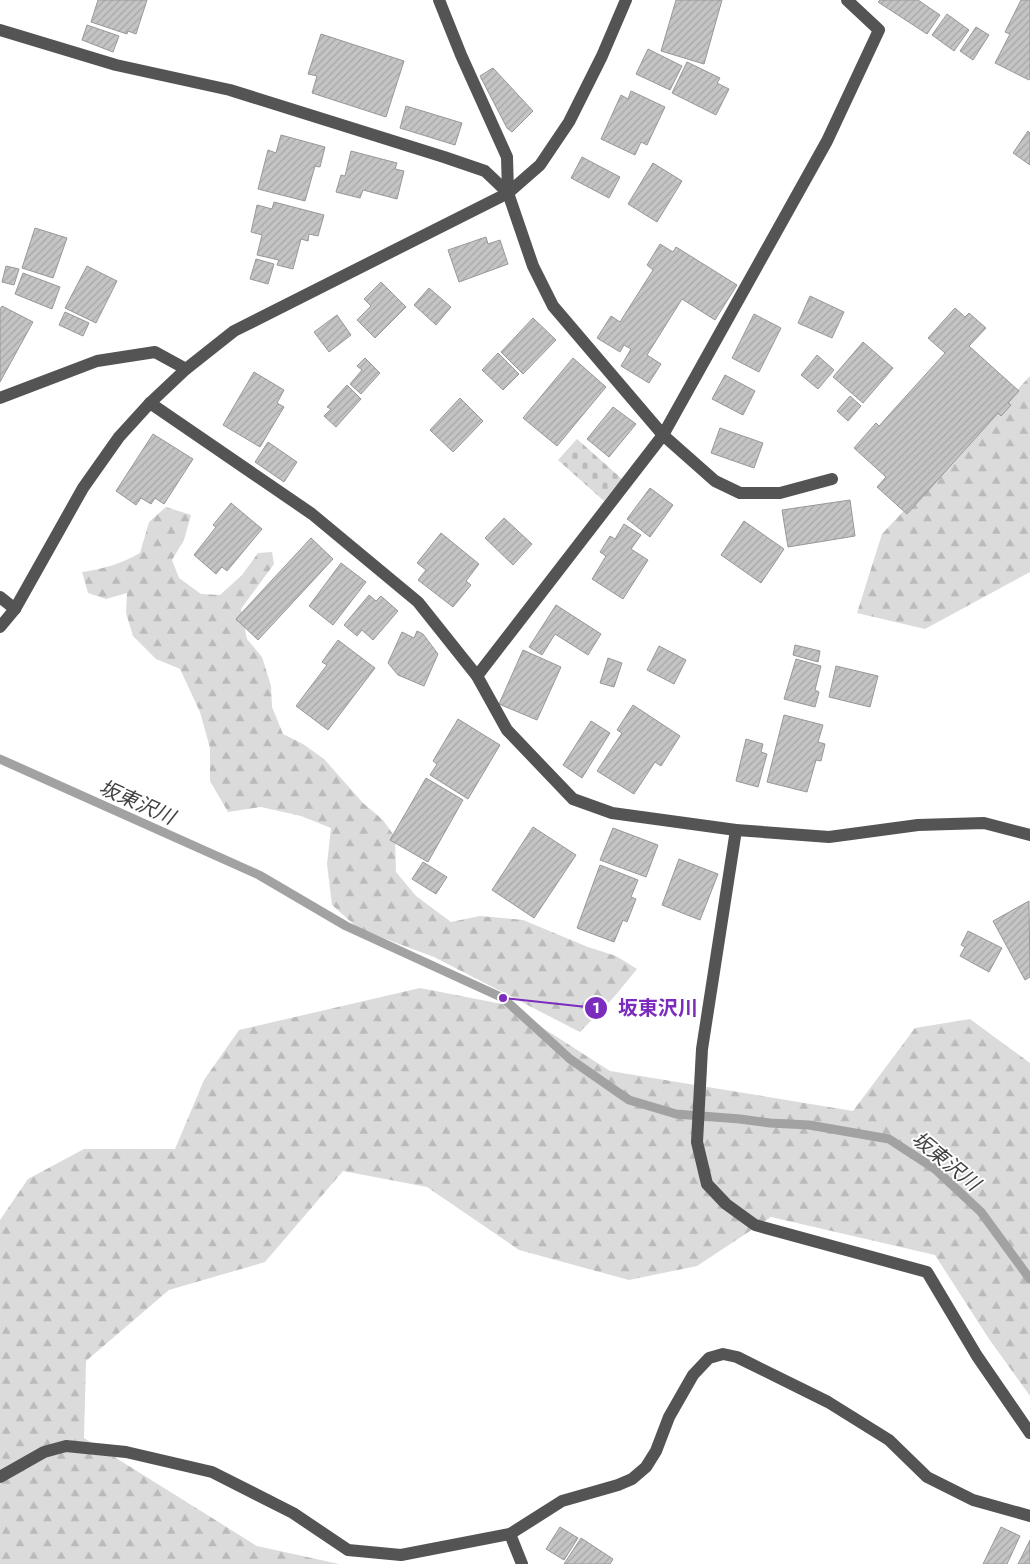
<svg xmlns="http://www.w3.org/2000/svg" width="1030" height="1564" font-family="Jost,'Noto Sans JP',sans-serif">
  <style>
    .forest { fill: url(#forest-firs) }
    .cemetery { fill: url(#cemetery-stones) }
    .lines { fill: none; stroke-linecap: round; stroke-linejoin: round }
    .stream { stroke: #a2a2a2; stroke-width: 9 }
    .building { fill: url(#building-hatch); stroke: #989898 }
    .minor { stroke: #545454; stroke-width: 12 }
    .labels { text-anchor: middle; stroke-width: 4; stroke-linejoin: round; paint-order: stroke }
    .water-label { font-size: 20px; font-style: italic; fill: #434343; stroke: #fff }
    .leader { fill: none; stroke: #7b2cbf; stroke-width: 2 }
    .callout-dot { fill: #7b2cbf; stroke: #fff; stroke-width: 2 }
    .mark-label { font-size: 15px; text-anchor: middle; font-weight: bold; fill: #fff }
    .callout-label { font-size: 20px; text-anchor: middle; font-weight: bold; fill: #7b2cbf; stroke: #fff; stroke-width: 4; stroke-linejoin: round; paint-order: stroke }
  </style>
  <defs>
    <pattern id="forest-firs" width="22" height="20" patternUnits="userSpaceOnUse" patternTransform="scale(1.25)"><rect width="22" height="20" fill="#dbdbdb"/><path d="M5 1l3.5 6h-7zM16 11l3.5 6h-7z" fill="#bababa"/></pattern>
    <pattern id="cemetery-stones" width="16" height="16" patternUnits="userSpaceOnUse" patternTransform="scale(1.25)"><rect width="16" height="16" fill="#dbdbdb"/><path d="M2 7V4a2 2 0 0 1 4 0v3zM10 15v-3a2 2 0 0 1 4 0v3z" fill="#bababa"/></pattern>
    <pattern id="building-hatch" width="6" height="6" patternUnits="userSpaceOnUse" patternTransform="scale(1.25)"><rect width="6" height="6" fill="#c4c4c4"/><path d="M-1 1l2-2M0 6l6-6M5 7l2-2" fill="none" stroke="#a7a7a7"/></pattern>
  </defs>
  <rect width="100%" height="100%" fill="#fff"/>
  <!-- forest -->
  <g class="forest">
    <polygon points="1030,376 1030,572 925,629 857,613 882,534"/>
    <path d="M166 507 191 515 184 540 172 560 179 578 201 594 220 595 242 575 258 553 272 552 274 564 241 609 247 639 262 657 271 686 272 707 283 734 303 744 324 759 363 803 383 820 395 837 396 872 416 896 451 922 480 916 523 920 588 947 616 956 637 969 614 997 580 1032 434 957 359 929 332 905 327 864 331 828 301 816 261 807 228 812 210 781V748L200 712 180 669 156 659 133 636 126 613 127 593 106 599 88 593 82 572C103 569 121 564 140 553L149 522Z"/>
    <polygon points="420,988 507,1005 610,1071 853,1111 915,1028 970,1019 1030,1063 1030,1396 989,1339 935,1255 771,1217 697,1266 629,1280 519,1250 427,1187 343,1171 265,1262 169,1290 86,1361 84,1438 257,1546 339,1564 0,1564 0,1220 28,1179 84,1149 175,1149 204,1080 239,1030"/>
  </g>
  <!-- cemetery -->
  <polygon class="cemetery" points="577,439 622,479 604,501 558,460"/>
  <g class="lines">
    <!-- stream -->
    <polyline class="stream" points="0,759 259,875 346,926 503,998 570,1059 629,1100 676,1114 740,1119 770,1123 809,1125 889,1139 935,1169 981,1212 1030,1279"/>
  </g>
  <!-- building -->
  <g class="building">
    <polygon points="98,0 147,0 136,34 128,31 127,34 91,22"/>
    <polygon points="676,0 722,0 704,64 661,51"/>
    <polygon points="880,0 918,0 940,15 927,34 878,2"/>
    <polygon points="1021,0 1030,0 1030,78 1029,80 995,63 1010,34 1005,32"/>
    <polygon points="947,14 969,30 954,51 932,35"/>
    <polygon points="87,25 119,36 113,52 82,40"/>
    <polygon points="976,27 989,35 973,60 960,51"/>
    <polygon points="321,34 404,61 386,117 312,93 317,76 308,74"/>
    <polygon points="648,49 682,66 670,90 636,74"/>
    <polygon points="687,62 720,78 717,83 729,89 716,115 672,93"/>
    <polygon points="493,68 533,111 512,132 507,128 480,76"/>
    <polygon points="631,91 665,107 647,145 641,142 635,155 601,139 621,95 628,99"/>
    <polygon points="406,106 462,123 455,145 400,128"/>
    <polygon points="1028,131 1030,133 1030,165 1013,153"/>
    <polygon points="281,135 325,147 320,167 315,166 305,201 258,189 268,150 276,153"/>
    <polygon points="351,151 397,163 395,169 404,171 397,199 363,190 360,198 336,192 341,175 345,176"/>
    <polygon points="582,157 620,177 609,198 571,178"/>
    <polygon points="653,163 682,181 657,222 628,204"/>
    <polygon points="274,202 324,215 318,236 309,234 308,241 301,239 293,269 277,265 279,260 257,255 262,235 251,232 257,205 272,209"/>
    <polygon points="35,228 67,238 53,278 22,268"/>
    <polygon points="486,237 488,244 500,240 508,264 459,282 448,250"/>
    <polygon points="660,244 673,252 676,247 737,285 715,320 682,299 647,355 661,364 649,383 621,366 631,349 624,345 620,352 597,338 611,316 620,322 653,270 647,265"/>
    <polygon points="256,259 274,264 268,284 250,279"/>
    <polygon points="6,266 19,269 14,285 2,282"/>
    <polygon points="87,266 117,281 96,323 65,308"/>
    <polygon points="23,273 60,287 52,309 15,294"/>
    <polygon points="381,282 406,307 375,338 357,320 371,306 364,299"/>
    <polygon points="429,288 451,307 436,325 414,305"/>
    <polygon points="810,296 844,312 832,338 798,323"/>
    <polygon points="2,306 33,322 0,382 0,309"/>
    <polygon points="955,308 965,317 969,313 986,328 969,346 1019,391 1008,403 1011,405 1001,416 998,413 907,514 877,487 886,477 854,448 876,423 879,426 945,353 928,338"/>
    <polygon points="65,312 89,323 83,336 59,325"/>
    <polygon points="754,314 781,328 759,372 732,358"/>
    <polygon points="337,315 351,335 329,352 314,332"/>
    <polygon points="533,318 556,340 523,374 501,352"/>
    <polygon points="863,342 893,368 863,403 833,377"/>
    <polygon points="498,353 519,374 503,390 482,370"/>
    <polygon points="817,355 834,370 818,389 801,375"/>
    <polygon points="365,358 380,373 361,394 350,384 362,370 357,366"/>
    <polygon points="573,358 606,387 557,446 523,418"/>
    <polygon points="254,372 284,390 277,403 284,407 260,447 223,425"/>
    <polygon points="725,375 755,391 743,415 712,399"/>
    <polygon points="347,385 361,399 336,427 324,416 331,409 327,407"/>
    <polygon points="850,396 861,406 848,421 837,411"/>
    <polygon points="460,398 483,421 453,452 430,430"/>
    <polygon points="613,407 636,424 609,457 587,439"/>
    <polygon points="720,428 763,443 754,468 711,453"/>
    <polygon points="153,434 193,459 164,504 155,498 151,504 141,498 136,505 116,491"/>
    <polygon points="268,442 297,462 284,482 255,462"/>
    <polygon points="650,488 673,505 650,537 627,519"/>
    <polygon points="850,500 855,536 788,547 782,510"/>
    <polygon points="231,503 262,529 227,571 222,567 216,574 194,555 216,527 213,525"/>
    <polygon points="504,518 532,544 513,565 485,538"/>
    <polygon points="744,521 784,549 761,583 721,555"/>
    <polygon points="624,524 641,535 631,549 648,560 623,599 592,579 606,556 600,552 610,536 615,539"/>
    <polygon points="441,533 479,564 466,581 471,585 453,607 418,580 426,570 417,563"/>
    <polygon points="311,538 333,559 258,640 236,619"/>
    <polygon points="341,563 366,582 333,625 309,606"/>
    <polygon points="369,595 376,601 381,596 398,611 373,640 362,630 357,636 344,625"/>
    <polygon points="556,605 601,634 588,655 555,634 542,655 529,647"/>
    <polygon points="417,631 423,634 438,654 424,686 398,675 388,663 402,632 414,638"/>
    <polygon points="338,640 375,668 328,730 296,706 327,665 322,662"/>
    <polygon points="795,645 820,651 818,662 793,655"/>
    <polygon points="659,646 686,660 674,684 647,670"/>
    <polygon points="523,650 561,667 537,720 499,704"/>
    <polygon points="608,658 622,663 614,687 600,683"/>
    <polygon points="796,659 821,666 815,690 819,692 815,707 784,699"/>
    <polygon points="836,666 878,676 870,707 829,697"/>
    <polygon points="633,705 680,736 661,766 655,762 634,794 597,771 622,733 617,730"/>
    <polygon points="784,715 823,725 818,742 825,744 821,761 816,760 807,792 767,782"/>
    <polygon points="458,719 500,745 468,799 430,775 437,764 433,761"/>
    <polygon points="591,721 610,733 582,778 563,765"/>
    <polygon points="746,739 763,744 761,752 767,754 758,787 736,781"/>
    <polygon points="426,778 463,800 428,862 390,840"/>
    <polygon points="533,827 576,855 534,918 492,890"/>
    <polygon points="613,828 658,845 646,877 600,860"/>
    <polygon points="679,859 718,874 700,920 662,905"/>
    <polygon points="423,862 447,877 436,894 412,879"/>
    <polygon points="600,865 638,880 631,897 636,899 627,922 623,920 614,942 577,928"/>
    <polygon points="1029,901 1030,977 1025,980 993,921"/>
    <polygon points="968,931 1002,948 989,972 960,956 965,947 961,945"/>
    <polygon points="560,1527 578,1538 564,1560 546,1549"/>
    <polygon points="1001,1527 1020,1536 1007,1564 983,1564"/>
    <polygon points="581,1538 613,1559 610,1564 564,1564"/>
    <polygon points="1030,1540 1030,1564 1018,1564"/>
  </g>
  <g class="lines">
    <!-- minor -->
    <g class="minor">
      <polyline points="439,0 461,55 507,157 508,193 533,266 553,306 663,435 715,481 740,493 780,493 832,479"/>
      <polyline points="0,30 116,65 230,90 444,157 485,171 508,193"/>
      <polyline points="0,398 97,361 155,352 186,369"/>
      <polyline points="150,403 312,514 418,602 477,676 507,730 573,799 612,813 736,830 829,837 918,825 984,823 1030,835"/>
      <polyline points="0,597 15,609"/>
      <polyline points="0,627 15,609 83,488 119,437 150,403 186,369 234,331 508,193 540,165 569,122 602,56 626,0"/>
      <polyline points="477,676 663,435 827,141 879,30 847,0"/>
      <polyline points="736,830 702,1049 697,1142 707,1184 726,1204 755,1225 927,1272 977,1356 1030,1433"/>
      <polyline points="0,1477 44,1452 66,1446 126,1452 212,1472 293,1513 348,1550 401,1555 510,1534 562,1501 618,1485 632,1479 646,1467 656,1451 669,1417 693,1375 709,1358 723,1354 737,1357 828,1402 889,1440 927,1477 973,1500 1030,1516"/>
      <polyline points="510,1534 522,1564"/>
    </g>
  </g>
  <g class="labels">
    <!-- water labels -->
    <g class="water-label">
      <text transform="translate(137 802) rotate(24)" y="7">坂東沢川</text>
      <text transform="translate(946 1161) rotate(39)" y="7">坂東沢川</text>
    </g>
  </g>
  <!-- callouts -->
  <path class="leader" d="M503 998L596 1008"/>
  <g class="callout-dot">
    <circle cx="503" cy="998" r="5"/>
    <circle cx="596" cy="1008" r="12"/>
  </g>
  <g class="mark-label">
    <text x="596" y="1013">1</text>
  </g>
  <g class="callout-label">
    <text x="658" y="1015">坂東沢川</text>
  </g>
</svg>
